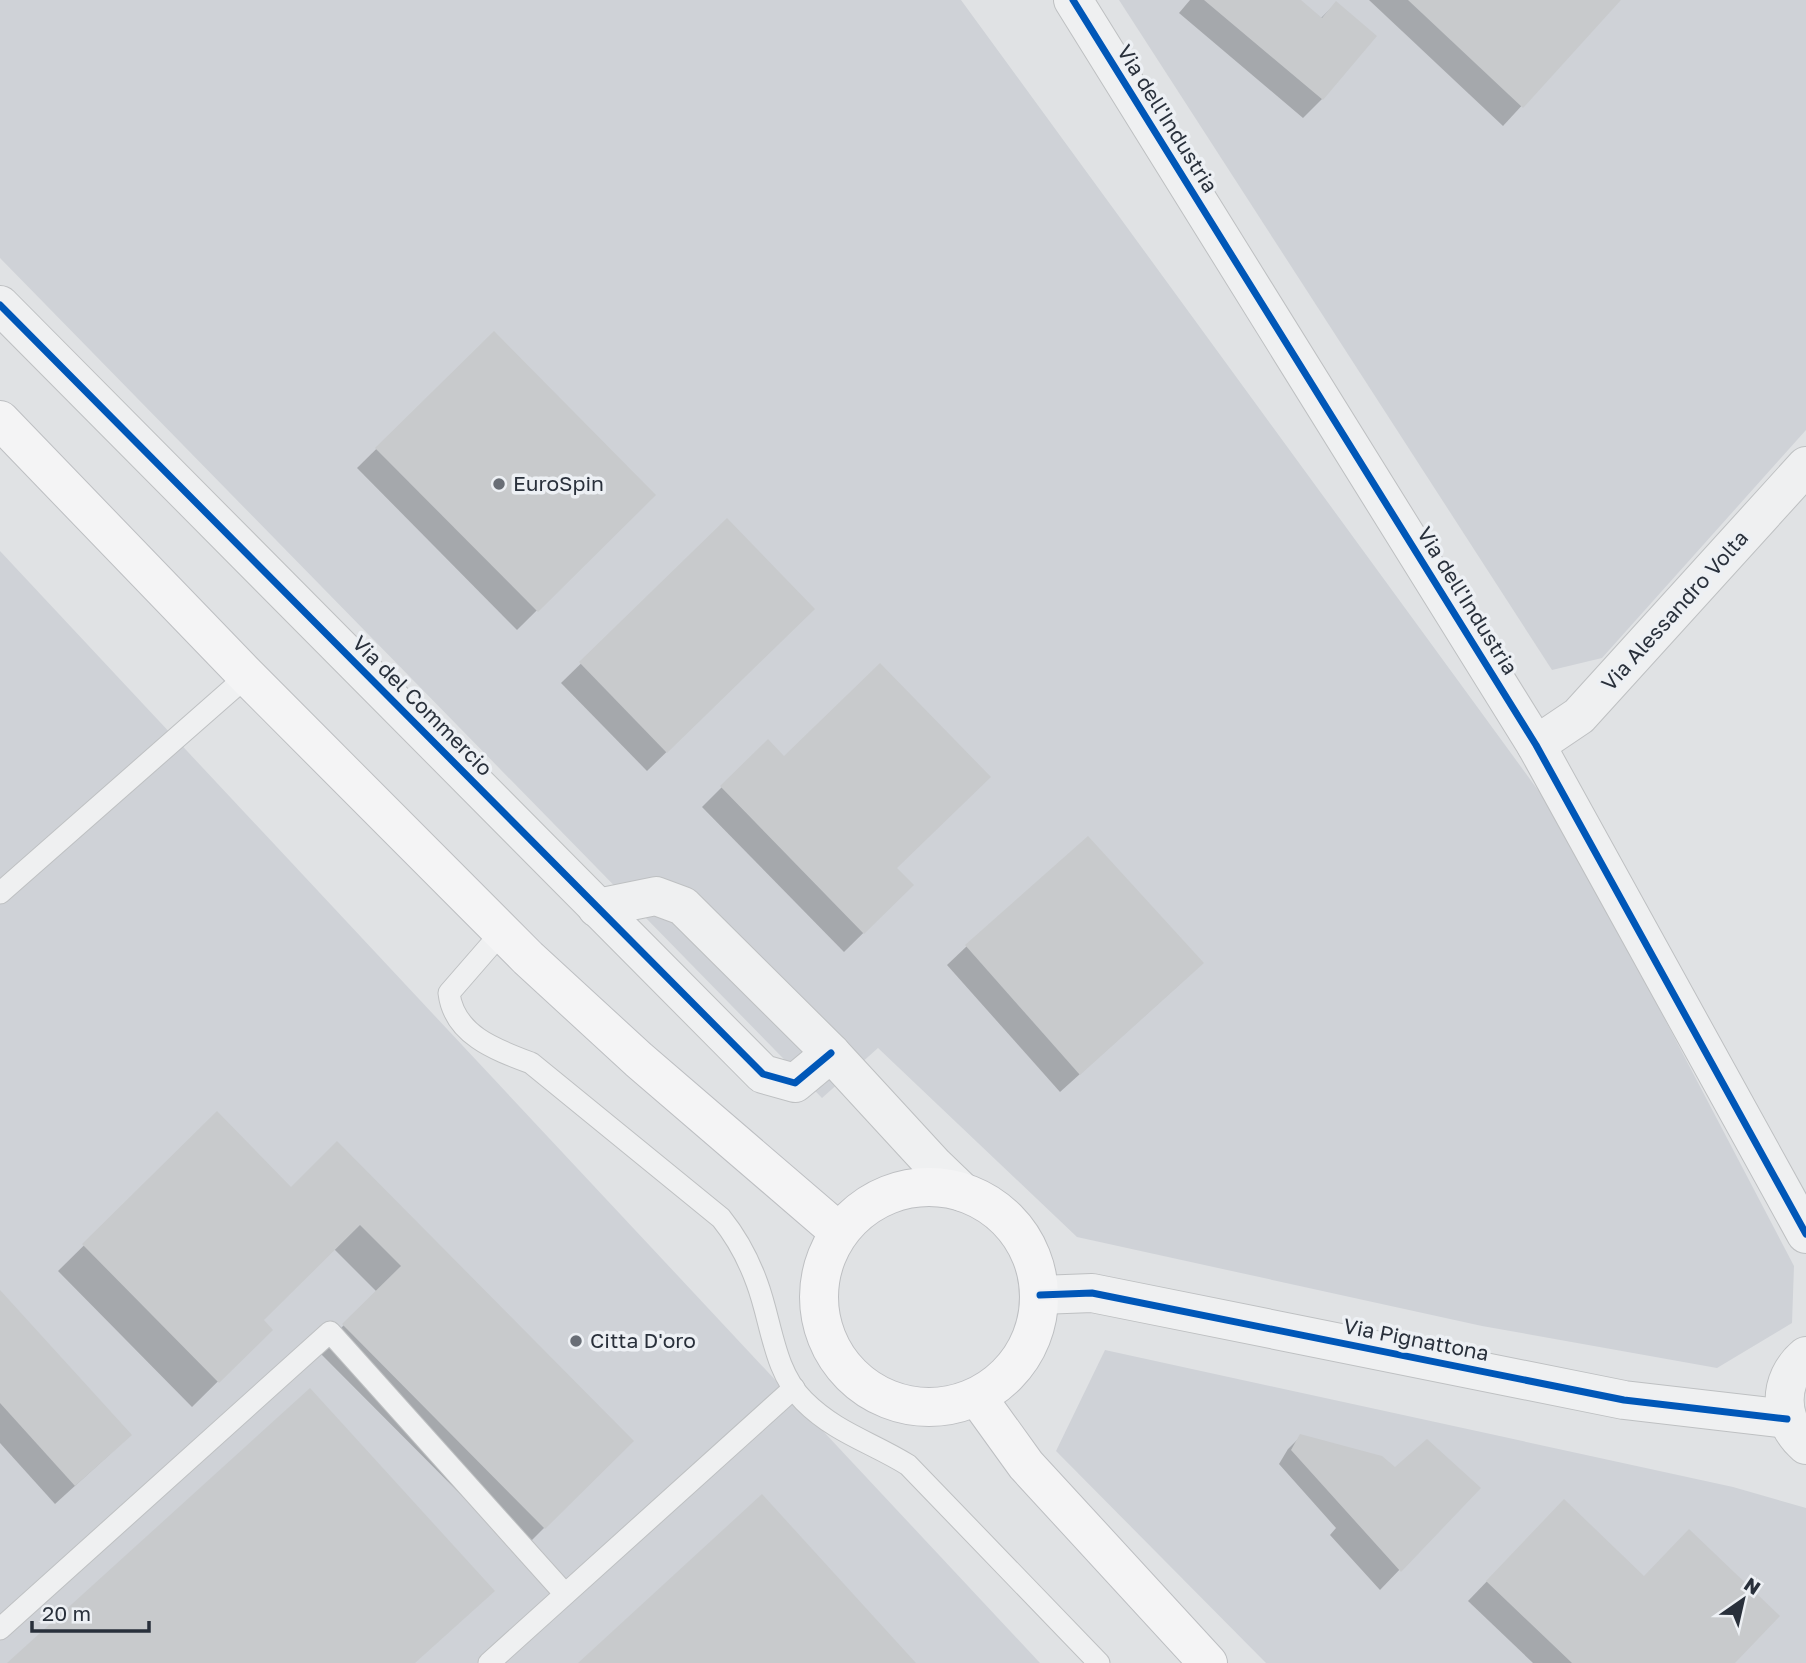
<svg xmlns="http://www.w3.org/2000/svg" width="1806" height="1663" font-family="'Golos Text',sans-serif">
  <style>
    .built { fill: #cfd2d7 }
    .shadow { fill: #0003 }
    .building { fill: #c8cacc }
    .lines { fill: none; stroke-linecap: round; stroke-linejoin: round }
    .service-casing { stroke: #bec0c2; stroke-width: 23 }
    .minor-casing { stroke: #bec0c2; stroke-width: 40 }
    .tertiary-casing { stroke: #bec0c2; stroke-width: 40 }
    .primary-casing { stroke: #bdbfc2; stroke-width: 40 }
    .service { stroke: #eff0f1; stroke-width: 21 }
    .minor { stroke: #eff0f1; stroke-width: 38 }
    .tertiary { stroke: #eff0f1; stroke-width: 38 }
    .primary { stroke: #f4f4f5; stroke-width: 38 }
    .cycleway-casing { stroke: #edf0f4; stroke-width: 11 }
    .cycleway { stroke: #0057b8; stroke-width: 7 }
    .poi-dot { fill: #696e76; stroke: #edf0f4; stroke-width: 2.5 }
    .labels { text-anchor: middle; stroke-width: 7; stroke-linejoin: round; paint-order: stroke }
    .street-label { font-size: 21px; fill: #29303b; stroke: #edf0f4 }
    .poi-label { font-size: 21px; fill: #29303b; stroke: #edf0f4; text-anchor: start }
  </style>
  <rect width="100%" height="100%" fill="#e0e2e4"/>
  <!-- built -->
  <g class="built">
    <polygon points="0,0 961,0 1562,823 1794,1266 1792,1323 1717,1368 1482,1326 1077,1237 878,1048 822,1098 0,258"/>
    <polygon points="1119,0 1806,0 1806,430 1602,658 1552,670"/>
    <polygon points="0,551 1040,1663 0,1663"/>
    <polygon points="1105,1350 1733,1487 1806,1508 1806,1663 1266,1663 1056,1451"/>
  </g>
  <!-- shadow -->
  <g class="shadow">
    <polygon points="1190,0 1298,0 1320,19 1336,3 1322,99 1303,118 1179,13"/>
    <polygon points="1369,0 1619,0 1503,126"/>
    <polygon points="494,333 653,495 517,630 357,468"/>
    <polygon points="727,521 794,628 647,771 561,683"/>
    <polygon points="768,741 912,885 844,952 702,807"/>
    <polygon points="967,946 1182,982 1060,1092 947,965"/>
    <polygon points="217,1114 291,1190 337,1144 631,1441 519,1553 318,1351 377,1292 334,1249 261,1320 270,1330 192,1407 58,1271"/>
    <polygon points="0,1292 110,1454 55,1504 0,1443"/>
    <polygon points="1301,1436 1396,1469 1478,1488 1380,1590 1330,1535 1336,1528 1279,1464 1288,1449"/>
    <polygon points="1545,1521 1733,1663 1533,1663 1468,1601"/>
  </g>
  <!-- building -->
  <g class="building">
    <polygon points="1204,0 1301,0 1322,18 1336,1 1377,36 1323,100"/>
    <polygon points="1408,0 1621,0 1523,108"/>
    <polygon points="494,331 656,495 538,612 375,448"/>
    <polygon points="727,518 815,609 667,753 579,662"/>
    <polygon points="880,663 991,777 897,868 914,885 864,934 720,786 768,739 784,756"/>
    <polygon points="1088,836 1204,963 1080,1075 965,945"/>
    <polygon points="217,1111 291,1187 337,1141 634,1441 545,1529 342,1324 401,1266 360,1225 264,1320 273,1330 219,1383 82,1244"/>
    <polygon points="0,1290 132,1435 75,1486 0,1403"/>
    <polygon points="310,1388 495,1591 415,1663 7,1663"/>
    <polygon points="1300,1434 1382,1456 1395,1467 1427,1439 1481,1488 1401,1572 1291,1450"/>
    <polygon points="762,1494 916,1663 578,1663"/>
    <polygon points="1564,1499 1644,1576 1689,1529 1780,1616 1735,1663 1572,1663 1486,1581"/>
  </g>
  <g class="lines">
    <defs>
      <g id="service">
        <polyline points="0,893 247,676"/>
        <path d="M502 932 449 993C454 1035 496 1050 531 1063L721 1218C738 1239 748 1258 757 1283 772 1323 773 1370 804 1401 836 1433 871 1442 908 1465L1099 1663"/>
        <polyline points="0,1629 330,1332 565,1594"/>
        <polyline points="489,1663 794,1388"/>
      </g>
      <g id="minor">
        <polyline points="1073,0 1536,745 1806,1234"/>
        <polyline points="0,305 763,1074 795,1083 831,1053"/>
        <polyline points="1536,745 1579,716 1806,466"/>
        <polyline points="597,908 656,896 683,906 831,1053 935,1166 962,1192"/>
      </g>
      <g id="tertiary">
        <polyline points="1040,1295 1092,1293 1624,1400 1787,1419"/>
        <path d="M1806 1356C1777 1380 1778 1421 1806 1445"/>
      </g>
      <g id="primary">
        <polyline points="0,420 247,676 528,958 639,1060 839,1232"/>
        <circle cx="929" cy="1297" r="110"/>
        <polyline points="977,1397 1026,1465 1208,1663"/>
      </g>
    </defs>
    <!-- service casing -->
    <use href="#service" class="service-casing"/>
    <!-- minor casing -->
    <use href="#minor" class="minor-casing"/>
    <!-- tertiary casing -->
    <use href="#tertiary" class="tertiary-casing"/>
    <!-- primary casing -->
    <use href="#primary" class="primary-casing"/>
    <!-- service -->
    <use href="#service" class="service"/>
    <!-- minor -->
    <use href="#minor" class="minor"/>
    <!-- tertiary -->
    <use href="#tertiary" class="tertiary"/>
    <!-- primary -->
    <use href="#primary" class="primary"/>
    <defs>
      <g id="cycleway">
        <polyline points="1073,0 1536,745 1806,1234"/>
        <polyline points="0,305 763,1074 795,1083 831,1053"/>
        <polyline points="1040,1295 1092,1293 1624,1400 1787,1419"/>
      </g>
    </defs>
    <!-- cycleway casing -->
    <use href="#cycleway" class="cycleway-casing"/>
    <!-- cycleway -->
    <use href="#cycleway" class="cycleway"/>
  </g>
  <!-- markers -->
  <g class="poi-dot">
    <circle cx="499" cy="484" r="7"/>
    <circle cx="576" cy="1341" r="7"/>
  </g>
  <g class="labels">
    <!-- street labels -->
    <g class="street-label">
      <text transform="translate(1167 119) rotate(58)" y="7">Via dell'Industria</text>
      <text transform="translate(1467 601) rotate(58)" y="7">Via dell'Industria</text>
      <text transform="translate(1675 611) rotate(-48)" y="7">Via Alessandro Volta</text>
      <text transform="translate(422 706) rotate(45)" y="7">Via del Commercio</text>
      <text transform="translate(1416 1340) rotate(11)" y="7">Via Pignattona</text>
    </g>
    <!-- poi labels -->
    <g class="poi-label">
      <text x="513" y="491">EuroSpin</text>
      <text x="590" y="1348">Citta D'oro</text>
    </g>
  </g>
  <!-- north arrow -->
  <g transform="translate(1743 1600) rotate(34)" stroke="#edf0f4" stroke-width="5" paint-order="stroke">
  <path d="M0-5L12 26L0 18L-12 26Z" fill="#29303b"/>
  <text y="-10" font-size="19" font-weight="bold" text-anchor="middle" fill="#29303b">N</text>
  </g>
  <!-- scale -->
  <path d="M32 1621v10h117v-10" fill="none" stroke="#29303b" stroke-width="3.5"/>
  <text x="42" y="1621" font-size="21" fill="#29303b" stroke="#edf0f4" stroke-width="5" paint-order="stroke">20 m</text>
</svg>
